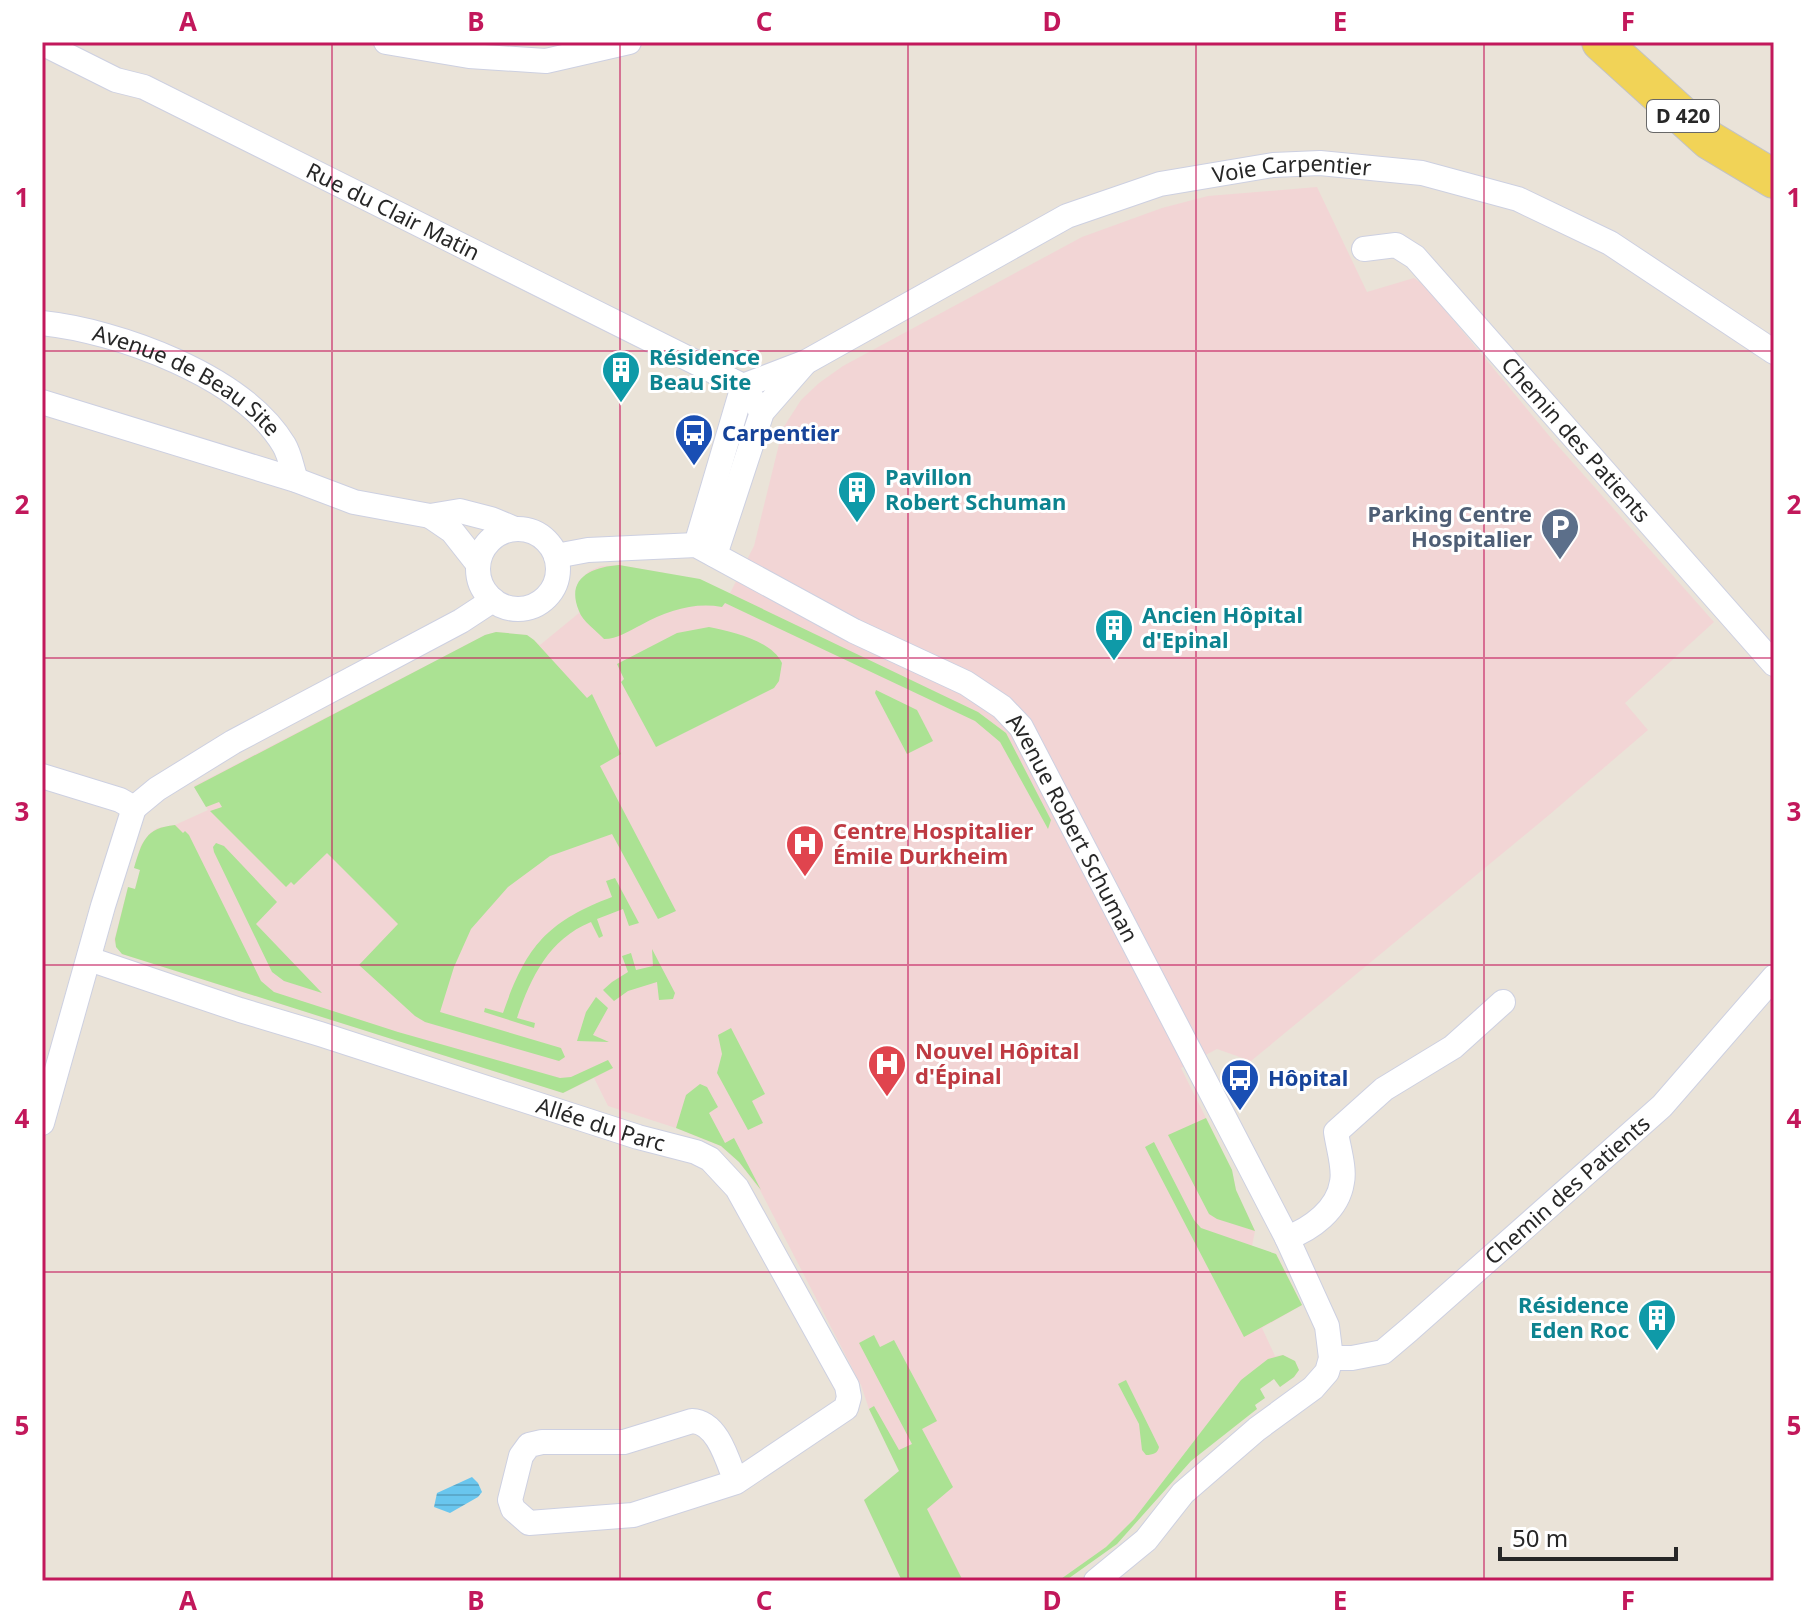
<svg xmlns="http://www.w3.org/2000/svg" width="1816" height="1623" font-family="'Noto Sans',sans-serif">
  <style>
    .medical { fill: #f2d5d5 }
    .grass { fill: #abe293 }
    .water { fill: url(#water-rules) }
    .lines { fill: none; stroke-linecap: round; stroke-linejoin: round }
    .street-casing { stroke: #cdd0e1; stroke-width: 26 }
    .primary-casing { stroke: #c3c3c3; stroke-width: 40 }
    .street { stroke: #fff; stroke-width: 24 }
    .primary { stroke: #f1d357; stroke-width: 38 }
    .grid { fill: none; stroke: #c2185b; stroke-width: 2; stroke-opacity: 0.55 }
    .labels { text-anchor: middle; stroke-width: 6; stroke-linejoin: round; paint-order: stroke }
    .shield { fill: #fff; stroke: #686868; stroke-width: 2 }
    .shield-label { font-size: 20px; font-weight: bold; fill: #272727 }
    .street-label { font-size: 22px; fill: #272727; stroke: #fff }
    .culture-label { font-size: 22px; font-weight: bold; fill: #0d838f; stroke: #fff; text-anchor: start }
    .transit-label { font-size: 22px; font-weight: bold; fill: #164399; stroke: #fff; text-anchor: start }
    .service-label { font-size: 22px; font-weight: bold; fill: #4e5e75; stroke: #fff; text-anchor: end }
    .health-label { font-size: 22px; font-weight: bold; fill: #be3a42; stroke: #fff; text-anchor: start }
    .neatline { fill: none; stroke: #c2185b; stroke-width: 3 }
    .grid-label { font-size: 26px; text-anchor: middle; font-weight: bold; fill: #c2185b }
  </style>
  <defs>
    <pattern id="water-rules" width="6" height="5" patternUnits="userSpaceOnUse" patternTransform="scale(2)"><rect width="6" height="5" fill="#69c6ee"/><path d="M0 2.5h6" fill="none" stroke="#5baacc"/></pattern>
  </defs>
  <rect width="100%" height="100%" fill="#eae3d8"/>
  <!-- medical -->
  <polygon class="medical" points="1317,187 1367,292 1414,278 1425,286 1551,438 1714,622 1625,703 1648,730 1549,815 1251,1061 1217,1049 1181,1068 1232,1170 1236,1190 1255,1231 1252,1246 1276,1254 1302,1305 1262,1328 1275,1356 1283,1355 1295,1361 1299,1370 1294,1377 1280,1387 1274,1379 1260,1389 1265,1398 1197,1437 1134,1519 1106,1547 1058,1581 902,1581 864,1500 899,1471 869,1409 861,1385 760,1190 739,1162 721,1146 676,1128 608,1106 594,1078 563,1093 122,954 114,941 128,887 135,889 140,870 134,868 141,845 149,834 157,828 175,825 208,810 194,786 485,635 496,632 527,635 540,645 579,613 577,590 579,582 589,571 601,566 619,565 665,573 725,603 754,546 783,428 801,400 819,383 843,366 1082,237 1162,208 1208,196"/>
  <!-- grass -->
  <g class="grass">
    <path d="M619 565 700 579 978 712 1006 733 1051 820 1048 829 1000 742 975 721 725 603 722 607C693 602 667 611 641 625 629 631 617 639 604 639 597 631 582 621 579 611 565 578 592 567 619 565Z"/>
    <path d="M709 627C732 632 771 640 782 663L779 681 774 688 656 747 621 682 624 679 617 664 677 633Z"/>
    <polygon points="496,632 527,635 534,640 587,698 592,694 621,754 600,766 676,911 658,919 612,834 550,856 508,887 471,929 454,967 440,1012 561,1048 565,1057 559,1061 425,1022 415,1016 359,965 398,924 327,853 294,885 291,882 286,887 210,811 222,807 219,802 206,807 194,787 485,635"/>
    <polygon points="876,690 917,710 933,741 907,754 875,693"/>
    <path d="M175 825 183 833 185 831 189 835 261 981 274 992 398 1032 560 1078 571 1077 608 1060 613 1068 563 1093 122 954 116 947 115 939 128 887 135 889 140 870 134 868C142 842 145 828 175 825Z"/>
    <polygon points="216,843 224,846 277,902 256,924 322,993 284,981 272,972 214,852 213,847"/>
    <path d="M615 878 639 923 629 926 623 909 597 919 603 936 599 938 591 922C549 939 531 977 517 1018L535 1023 534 1028 484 1012 485 1008 503 1013C526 947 546 922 612 897L606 881Z"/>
    <polygon points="652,949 675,993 673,999 659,1000 657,982 628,991 614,1001 603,990 612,982 628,972 622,956 631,953 636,970 653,966"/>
    <polygon points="596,997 608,1008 593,1035 609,1042 577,1041 586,1012"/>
    <polygon points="731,1028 765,1094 752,1101 763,1123 748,1130 717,1073 722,1054 718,1035"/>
    <polygon points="700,1084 707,1087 718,1107 709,1113 725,1143 734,1138 761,1190 739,1162 721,1146 676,1128 686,1095"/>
    <polygon points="1206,1118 1232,1170 1236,1190 1255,1231 1217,1219 1209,1214 1168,1135"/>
    <polygon points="1154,1142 1194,1220 1201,1228 1276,1254 1302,1305 1244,1337 1145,1147"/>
    <polygon points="874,1335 880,1347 894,1340 937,1421 922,1429 953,1487 927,1509 963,1581 902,1581 864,1500 899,1471 869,1409 874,1406 899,1450 912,1444 859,1343"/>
    <polygon points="1283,1355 1295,1361 1299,1370 1294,1377 1280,1387 1274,1379 1260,1389 1265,1398 1255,1405 1257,1409 1191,1461 1117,1544 1065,1581 1058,1581 1106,1547 1134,1519 1241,1380 1268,1359"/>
    <path d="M1126 1380 1159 1447C1158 1453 1153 1455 1146 1455L1142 1450 1139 1424 1118 1384Z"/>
  </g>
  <!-- water -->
  <polygon class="water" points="472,1477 478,1483 482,1492 478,1497 450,1513 434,1507 437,1493"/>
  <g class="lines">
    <defs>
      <g id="street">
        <polyline points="386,42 469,56 546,61 629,42"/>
        <path id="s1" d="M42 43 116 80 144 87 743 386 762 412"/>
        <path id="s2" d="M1364 249 1396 245 1415 257 1774 664"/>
        <path id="s3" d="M42 323C118 331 243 376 284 445 290 455 292 469 296 480"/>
        <path id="s4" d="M743 386 806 362 1067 216 1160 184 1273 165 1320 163 1422 173 1518 199 1610 243 1774 352"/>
        <polyline points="42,402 296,480 354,502 430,516 460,511 491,519 515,529"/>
        <polyline points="430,516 452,531 478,564"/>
        <circle cx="518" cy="569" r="40"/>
        <polyline points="696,545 743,386"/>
        <polyline points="715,555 762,412 804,364"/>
        <path id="s5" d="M556 556 588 550 696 545 854 631 966 683 1002 707 1021 727 1287 1238 1327 1326 1331 1358 1327 1372 1313 1388 1257 1429 1183 1493 1146 1540 1096 1581"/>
        <polyline points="42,776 120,800 134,808"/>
        <polyline points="134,808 157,789 233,742 461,621 493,600"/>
        <path id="s6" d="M89 959 240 1010 320 1034 638 1137 696 1152 710 1159 737 1188 847 1386 849 1397 846 1408 736 1482 633 1515 529 1523 513 1509 510 1500 521 1456 529 1445 542 1442H624L692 1421C718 1422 728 1462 736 1482"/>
        <polyline points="42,1123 103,906 134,808"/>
        <path d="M1287 1238C1311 1229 1338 1210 1342 1182 1345 1168 1338 1147 1336 1132L1384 1089 1453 1047 1503 1002"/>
        <path id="s7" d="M1331 1358H1352L1383 1352 1409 1330 1662 1106 1774 977"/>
      </g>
      <polyline id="primary" points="1601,42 1709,140 1774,179"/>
    </defs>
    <!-- street casing -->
    <use href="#street" class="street-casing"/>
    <!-- primary casing -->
    <use href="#primary" class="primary-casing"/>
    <!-- street -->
    <use href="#street" class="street"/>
    <!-- primary -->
    <use href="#primary" class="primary"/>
  </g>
  <!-- grid -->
  <path class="grid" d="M332 42V1581M620 42V1581M908 42V1581M1196 42V1581M1484 42V1581M42 351H1774M42 658H1774M42 965H1774M42 1272H1774"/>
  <!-- icons -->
  <defs>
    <symbol id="building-pin" viewBox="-11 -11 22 30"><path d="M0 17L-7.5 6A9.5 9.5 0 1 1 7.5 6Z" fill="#0f9aa8" stroke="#fff"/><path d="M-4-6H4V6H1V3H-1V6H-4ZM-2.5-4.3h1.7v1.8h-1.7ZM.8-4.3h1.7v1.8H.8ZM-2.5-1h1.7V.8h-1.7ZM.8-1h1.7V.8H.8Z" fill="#fff"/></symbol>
    <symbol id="bus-pin" viewBox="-11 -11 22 30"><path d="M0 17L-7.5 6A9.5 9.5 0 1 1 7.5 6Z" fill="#1a4fb4" stroke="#fff"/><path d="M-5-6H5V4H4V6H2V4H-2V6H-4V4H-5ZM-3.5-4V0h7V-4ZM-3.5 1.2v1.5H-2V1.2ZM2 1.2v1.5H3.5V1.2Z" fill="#fff"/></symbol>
    <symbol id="parking-pin" viewBox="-11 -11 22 30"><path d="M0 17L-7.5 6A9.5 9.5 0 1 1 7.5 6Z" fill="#5c6f8a" stroke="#fff"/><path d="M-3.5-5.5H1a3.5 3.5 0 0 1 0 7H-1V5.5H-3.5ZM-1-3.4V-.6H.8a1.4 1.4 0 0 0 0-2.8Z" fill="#fff"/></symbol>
    <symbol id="hospital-pin" viewBox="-11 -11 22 30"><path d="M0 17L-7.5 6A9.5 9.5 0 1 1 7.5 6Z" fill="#e0444e" stroke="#fff"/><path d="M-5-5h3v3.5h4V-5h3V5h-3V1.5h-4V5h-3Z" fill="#fff"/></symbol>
  </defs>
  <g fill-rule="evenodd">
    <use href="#building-pin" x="599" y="348" width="44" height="60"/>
    <use href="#bus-pin" x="672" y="411" width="44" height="60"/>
    <use href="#building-pin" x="835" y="468" width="44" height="60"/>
    <use href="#parking-pin" x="1538" y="505" width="44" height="60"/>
    <use href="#building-pin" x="1092" y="606" width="44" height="60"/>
    <use href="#hospital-pin" x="783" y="822" width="44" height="60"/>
    <use href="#hospital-pin" x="865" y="1042" width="44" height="60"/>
    <use href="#bus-pin" x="1218" y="1056" width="44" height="60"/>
    <use href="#building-pin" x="1635" y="1296" width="44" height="60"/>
  </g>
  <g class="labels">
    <!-- shield labels -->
    <rect class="shield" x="1647" y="100" width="72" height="32" rx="6"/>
    <g class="shield-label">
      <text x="1683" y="123">D 420</text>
    </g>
    <!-- street labels -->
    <g class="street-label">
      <text dy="8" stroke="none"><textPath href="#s4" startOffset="598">Voie Carpentier</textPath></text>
      <text dy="8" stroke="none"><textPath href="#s1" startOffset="390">Rue du Clair Matin</textPath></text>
      <text dy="8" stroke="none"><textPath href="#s3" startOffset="158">Avenue de Beau Site</textPath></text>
      <text dy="8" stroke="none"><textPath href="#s2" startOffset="298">Chemin des Patients</textPath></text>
      <text dy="8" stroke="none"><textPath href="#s5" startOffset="628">Avenue Robert Schuman</textPath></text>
      <text dy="8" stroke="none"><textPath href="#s6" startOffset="538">Allée du Parc</textPath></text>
      <text dy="8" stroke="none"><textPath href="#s7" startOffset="298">Chemin des Patients</textPath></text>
    </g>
    <!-- culture labels -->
    <g class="culture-label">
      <text x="649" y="365">Résidence<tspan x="649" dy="25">Beau Site</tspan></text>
      <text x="885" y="485">Pavillon<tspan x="885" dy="25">Robert Schuman</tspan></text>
      <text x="1142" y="623">Ancien Hôpital<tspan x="1142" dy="25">d'Epinal</tspan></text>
      <text x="1629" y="1313" text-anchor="end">Résidence<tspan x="1629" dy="25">Eden Roc</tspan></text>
    </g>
    <!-- transit labels -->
    <g class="transit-label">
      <text x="722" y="441">Carpentier</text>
      <text x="1268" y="1086">Hôpital</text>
    </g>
    <!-- service labels -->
    <g class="service-label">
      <text x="1532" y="522">Parking Centre<tspan x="1532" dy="25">Hospitalier</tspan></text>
    </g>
    <!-- health labels -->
    <g class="health-label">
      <text x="833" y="839">Centre Hospitalier<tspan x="833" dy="25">Émile Durkheim</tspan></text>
      <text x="915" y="1059">Nouvel Hôpital<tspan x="915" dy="25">d'Épinal</tspan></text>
    </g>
  </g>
  <!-- border -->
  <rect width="1816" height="1623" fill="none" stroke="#ffffff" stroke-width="88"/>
  <!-- scale -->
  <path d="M1500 1547v12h176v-12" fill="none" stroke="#272727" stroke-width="4"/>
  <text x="1512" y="1547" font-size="24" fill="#272727" stroke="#ffffff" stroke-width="6" paint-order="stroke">50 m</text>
  <rect x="44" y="44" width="1728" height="1535" class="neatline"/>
  <g class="grid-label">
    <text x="188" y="31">A</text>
    <text x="476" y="31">B</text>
    <text x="764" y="31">C</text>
    <text x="1052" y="31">D</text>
    <text x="1340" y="31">E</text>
    <text x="1628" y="31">F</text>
    <text x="22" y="207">1</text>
    <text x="1794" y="207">1</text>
    <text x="22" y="514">2</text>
    <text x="1794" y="514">2</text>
    <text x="22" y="821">3</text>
    <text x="1794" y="821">3</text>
    <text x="22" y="1128">4</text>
    <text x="1794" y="1128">4</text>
    <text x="22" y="1435">5</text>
    <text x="1794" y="1435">5</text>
    <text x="188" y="1610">A</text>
    <text x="476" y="1610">B</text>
    <text x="764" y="1610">C</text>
    <text x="1052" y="1610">D</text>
    <text x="1340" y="1610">E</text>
    <text x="1628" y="1610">F</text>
  </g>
</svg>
